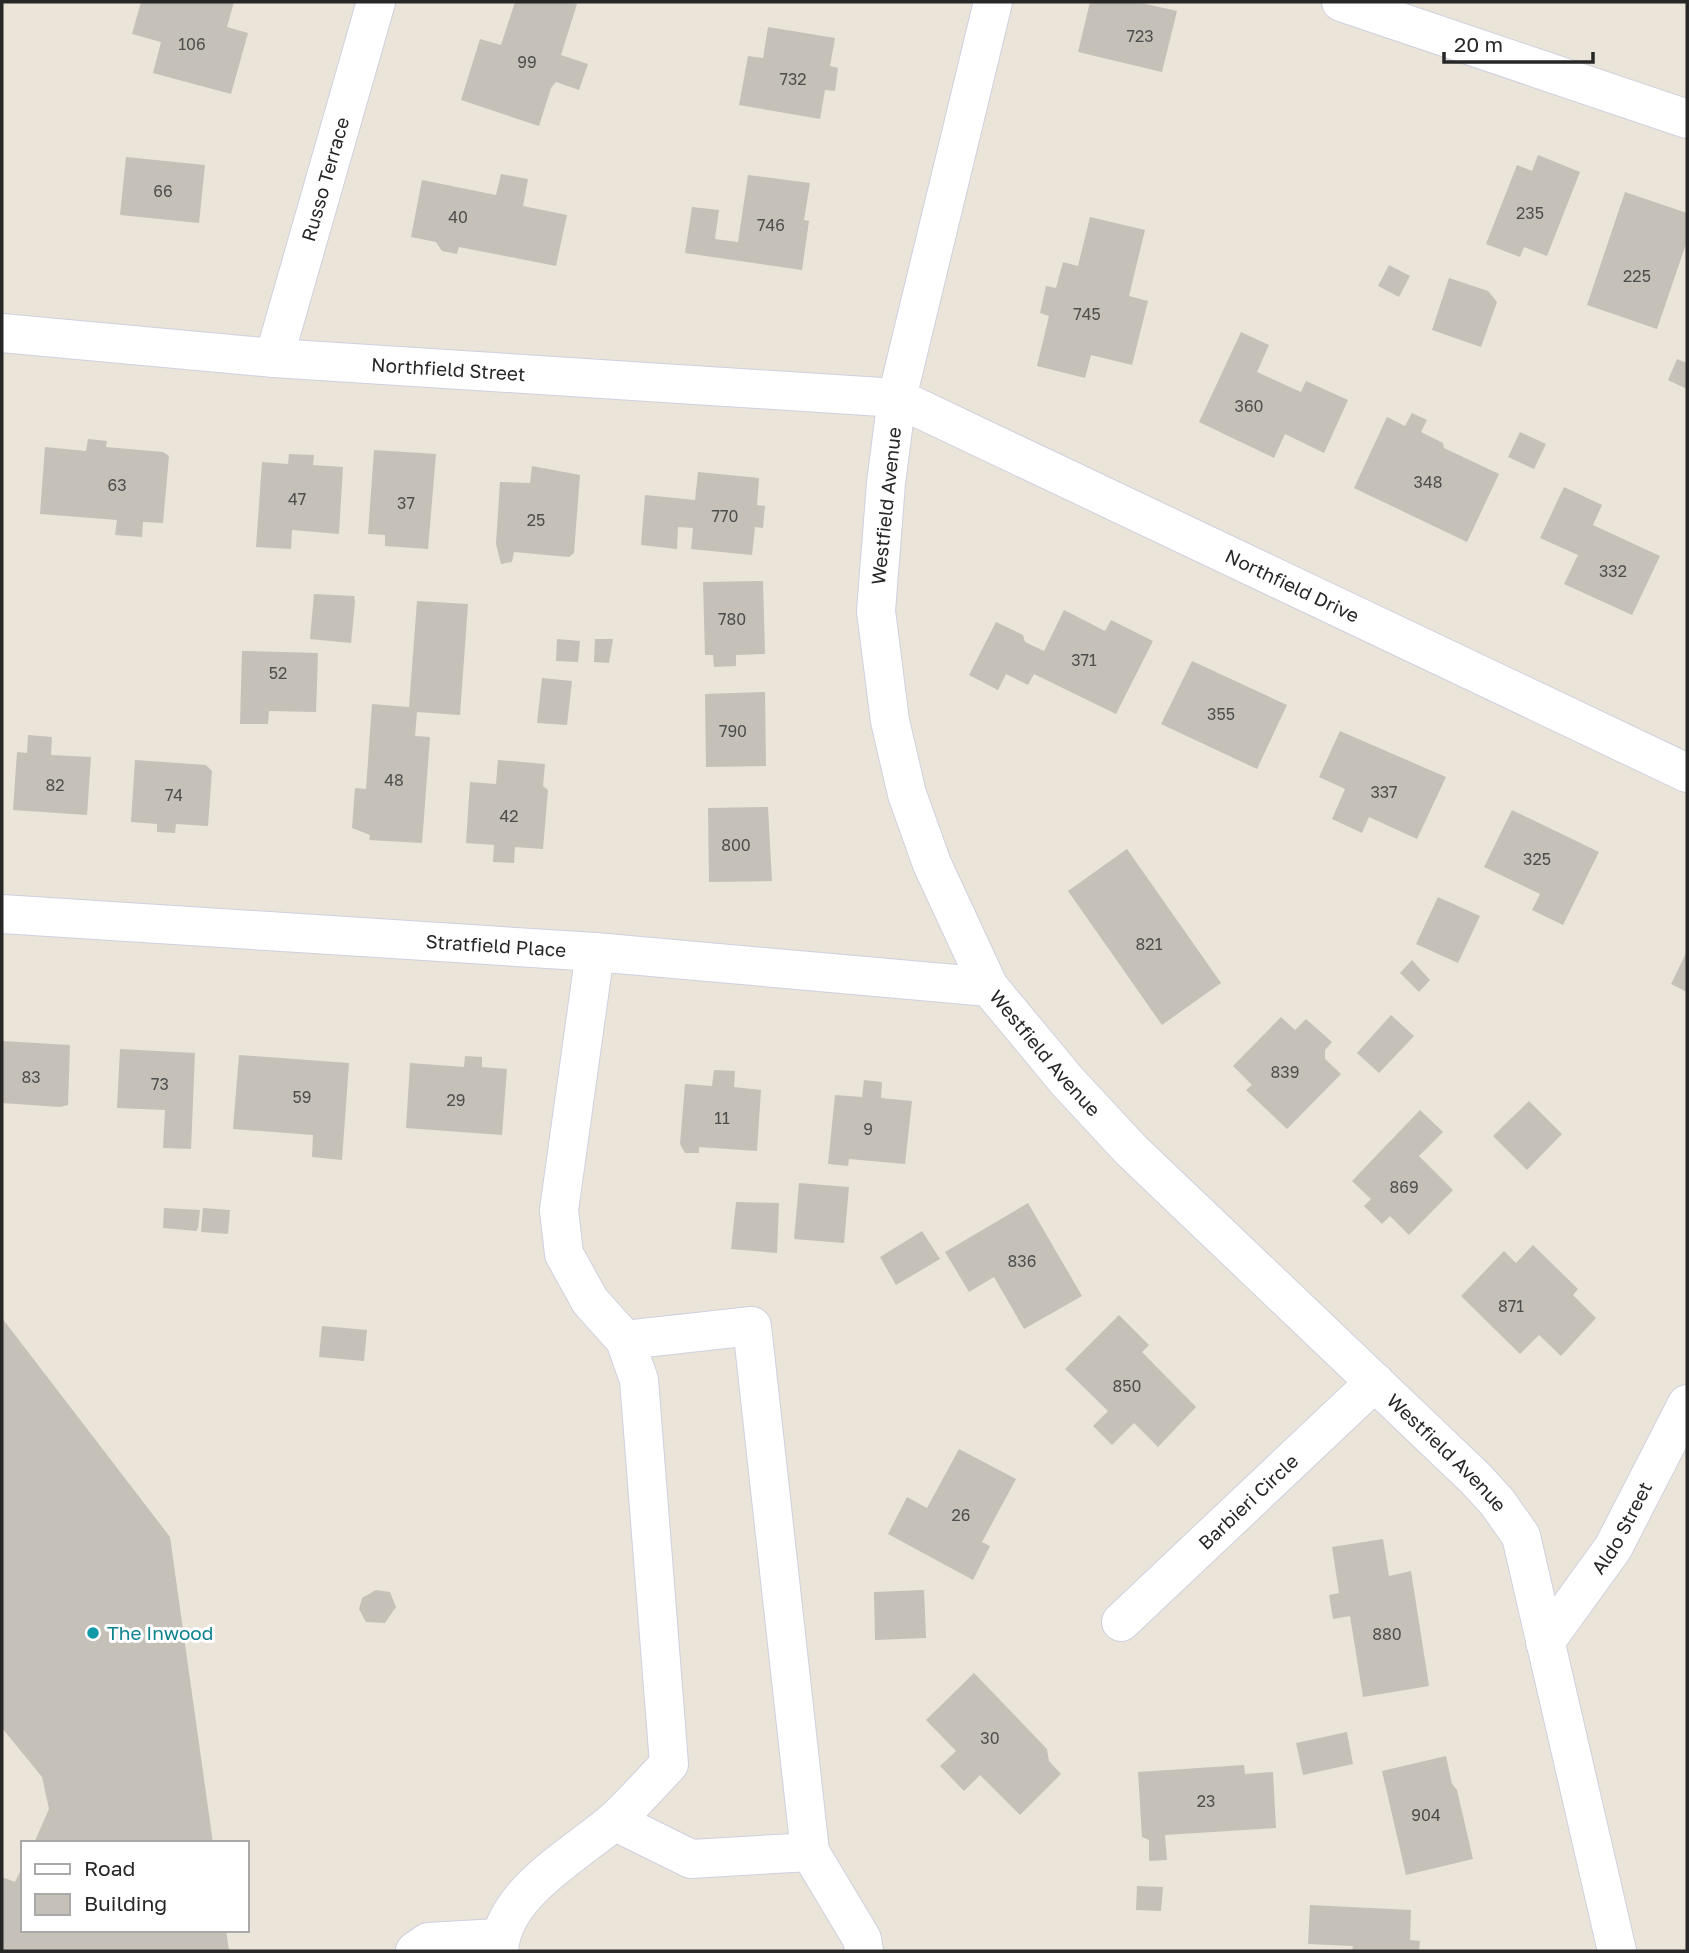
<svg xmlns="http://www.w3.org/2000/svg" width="1689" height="1953" font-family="'Golos Text',sans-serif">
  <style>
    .building { fill: #c5c1b9 }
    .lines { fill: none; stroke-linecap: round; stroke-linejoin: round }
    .minor-casing { stroke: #cfd0e0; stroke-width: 40 }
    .minor { stroke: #fff; stroke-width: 38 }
    .culture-dot { fill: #0f9aa8; stroke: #fff; stroke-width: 2.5 }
    .labels { text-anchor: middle; stroke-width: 6; stroke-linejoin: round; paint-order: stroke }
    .number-label { font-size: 16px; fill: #4e4e4c }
    .street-label { font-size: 19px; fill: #272727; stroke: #fff }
    .culture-label { font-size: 19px; fill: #0d838f; stroke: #fff; text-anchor: start }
  </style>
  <rect width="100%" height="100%" fill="#eae4d9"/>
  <!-- building -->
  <g class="building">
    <polygon points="141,2 234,2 227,27 248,33 231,94 153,73 161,42 132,34"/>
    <polygon points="515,2 569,2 577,4 561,55 588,64 579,90 556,82 551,88 539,126 461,100 480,39 501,45"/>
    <polygon points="1090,2 1137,2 1177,11 1162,72 1078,52"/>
    <polygon points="768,27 835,38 830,66 838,68 835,91 825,90 820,119 739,105 748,56 763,58"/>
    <polygon points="1538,155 1580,172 1547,256 1524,247 1520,257 1486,244 1517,165 1532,171"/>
    <polygon points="126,157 205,165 199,223 120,215"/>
    <polygon points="501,174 528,179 523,206 567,215 556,266 459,247 457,254 442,251 436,242 411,237 422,180 496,195"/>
    <polygon points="748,175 810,183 804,220 809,221 802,270 685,253 692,207 719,210 715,239 738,242"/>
    <polygon points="1625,192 1687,213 1687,241 1657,329 1587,305"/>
    <polygon points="1090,217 1145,230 1129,296 1148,301 1132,365 1091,355 1085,378 1037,366 1049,316 1040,313 1046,286 1056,288 1063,262 1078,266"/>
    <polygon points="1389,265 1410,276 1399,297 1378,286"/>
    <polygon points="1449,278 1488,291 1497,302 1481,347 1432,330"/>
    <polygon points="1241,332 1269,345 1257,372 1301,392 1306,381 1348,400 1324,453 1285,434 1274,458 1199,422"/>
    <polygon points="1677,359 1687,363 1687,389 1668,380"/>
    <polygon points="1412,413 1427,420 1421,432 1443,443 1444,448 1499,474 1467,542 1354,488 1387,417 1405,426"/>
    <polygon points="1520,432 1546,444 1534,469 1508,457"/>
    <polygon points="88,439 107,441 106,447 163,452 169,456 163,523 143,522 142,537 115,535 117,520 40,514 45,447 86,451"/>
    <polygon points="374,450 436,454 428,549 385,546 385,535 368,534"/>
    <polygon points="289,454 314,455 313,465 343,467 339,534 292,530 291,549 256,547 262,462 288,464"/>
    <polygon points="532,466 580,475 574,553 569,557 514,552 512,562 501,564 496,544 500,482 530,483"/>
    <polygon points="698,472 759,478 757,505 765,506 763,528 755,527 752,555 691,549 693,528 678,527 677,549 641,545 645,495 695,500"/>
    <polygon points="1564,487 1602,505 1593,525 1660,556 1632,615 1564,584 1578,555 1540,538"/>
    <polygon points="763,581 765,654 736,655 736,666 714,667 713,655 705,655 703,582"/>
    <polygon points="314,594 354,596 355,602 351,643 310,639"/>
    <polygon points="417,601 468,604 460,715 417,712 415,736 430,737 422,843 369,840 370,835 352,828 355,788 366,789 372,704 409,707"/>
    <polygon points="1064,610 1105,631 1111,620 1153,641 1116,714 1034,674 1028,685 1006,674 998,690 969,675 996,622 1023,635 1025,642 1044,651"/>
    <polygon points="557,639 580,641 578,662 556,661"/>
    <polygon points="595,639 613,639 609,663 594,662"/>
    <polygon points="242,651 318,653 316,712 269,711 268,724 240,724"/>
    <polygon points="1192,661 1287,705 1257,769 1161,724"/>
    <polygon points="542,678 572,681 567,725 537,723"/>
    <polygon points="765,692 766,766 706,767 705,694"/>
    <polygon points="1340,731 1446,777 1417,839 1369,817 1362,833 1332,819 1345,789 1319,777"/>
    <polygon points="28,735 52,737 51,755 91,757 87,815 13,810 17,752 27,753"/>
    <polygon points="135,760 206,765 212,771 208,826 176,824 175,833 157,832 157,824 131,822"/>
    <polygon points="498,760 545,764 543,786 548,790 543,849 515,847 514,863 493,862 494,845 466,843 470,782 496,784"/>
    <polygon points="768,807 772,881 709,882 708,808"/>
    <polygon points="1512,810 1599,852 1563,925 1532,910 1540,894 1484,867"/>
    <polygon points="1127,849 1221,983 1162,1025 1068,891"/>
    <polygon points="1438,897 1480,916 1458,963 1416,944"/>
    <polygon points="1687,951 1687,992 1671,984"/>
    <polygon points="1412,960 1430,980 1419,992 1400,973"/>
    <polygon points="1391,1015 1414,1036 1379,1073 1357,1053"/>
    <polygon points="1281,1017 1295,1030 1306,1019 1332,1042 1325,1050 1325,1059 1341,1074 1287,1129 1246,1090 1252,1085 1233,1066"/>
    <polygon points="2,1041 70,1045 68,1105 60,1107 2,1103"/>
    <polygon points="120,1049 195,1053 191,1149 163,1148 165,1110 117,1108"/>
    <polygon points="239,1055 349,1063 342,1160 312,1157 313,1135 233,1129"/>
    <polygon points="465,1056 482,1057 482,1067 507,1069 502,1135 406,1128 410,1063 464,1067"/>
    <polygon points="714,1070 735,1071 734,1087 761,1090 757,1151 699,1147 699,1153 685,1153 680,1144 685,1084 712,1086"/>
    <polygon points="864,1080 882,1082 881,1098 912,1101 905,1164 849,1159 848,1166 828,1164 835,1095 862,1097"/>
    <polygon points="1529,1101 1562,1134 1527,1170 1493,1136"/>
    <polygon points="1420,1110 1443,1132 1419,1156 1453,1190 1409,1235 1390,1216 1382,1224 1364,1206 1371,1199 1352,1181"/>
    <polygon points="799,1183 849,1187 844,1243 794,1239"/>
    <polygon points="736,1202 779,1203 777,1253 731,1249"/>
    <polygon points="1028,1203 1082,1296 1024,1329 994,1277 969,1292 945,1252"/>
    <polygon points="164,1208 200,1210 198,1228 196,1231 163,1228"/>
    <polygon points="203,1208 230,1210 228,1234 201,1232"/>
    <polygon points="922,1231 940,1259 896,1285 880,1257"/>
    <polygon points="1533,1245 1578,1289 1573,1295 1596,1318 1561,1356 1539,1335 1520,1354 1461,1296 1504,1251 1516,1263"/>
    <polygon points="1119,1315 1149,1345 1142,1352 1196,1407 1158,1447 1134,1423 1112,1445 1093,1426 1108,1411 1065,1369"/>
    <polygon points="2,1318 170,1537 213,1843 34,1843 49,1809 42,1777 2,1728"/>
    <polygon points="322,1326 367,1330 364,1361 319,1357"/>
    <polygon points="959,1449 1016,1479 982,1542 990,1546 973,1580 888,1534 907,1497 927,1508"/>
    <polygon points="1383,1539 1389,1576 1411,1571 1429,1686 1363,1697 1350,1616 1333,1619 1329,1595 1339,1593 1332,1547"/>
    <polygon points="376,1590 390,1592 396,1607 385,1623 366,1622 359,1609 362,1598"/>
    <polygon points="924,1590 926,1638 875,1640 874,1592"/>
    <polygon points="974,1673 1047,1749 1049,1761 1061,1774 1020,1815 980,1775 964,1791 940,1766 956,1751 926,1720"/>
    <polygon points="1347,1732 1353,1764 1303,1775 1296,1743"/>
    <polygon points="1446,1756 1452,1784 1457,1790 1473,1859 1406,1875 1382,1771"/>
    <polygon points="1244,1765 1245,1774 1273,1772 1276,1828 1165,1835 1167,1860 1149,1861 1149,1840 1142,1837 1138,1772"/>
    <polygon points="23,1866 23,1930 226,1930 229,1951 2,1951 2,1877 15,1882"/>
    <polygon points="1137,1886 1163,1887 1161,1911 1136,1910"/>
    <polygon points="1310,1905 1411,1910 1410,1940 1420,1941 1419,1951 1352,1951 1353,1946 1308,1944"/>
  </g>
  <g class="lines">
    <defs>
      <g id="minor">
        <path id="s1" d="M993 2 897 398 886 483 876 611 890 721 907 794 932 864 989 987 1067 1081 1131 1150 1475 1478 1497 1502 1521 1536 1617 1951"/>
        <polyline points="1341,2 1687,119"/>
        <path id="s2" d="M2 333 274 358 897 398 1687 773"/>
        <path id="s3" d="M274 358 376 2"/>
        <path id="s4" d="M2 914 595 952 989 987"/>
        <path id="s5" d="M1121 1622 1375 1382"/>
        <path id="s6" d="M1545 1642 1613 1548 1687 1404"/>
        <polyline points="614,1821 691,1859 810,1852 752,1326 625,1340"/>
        <polyline points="810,1852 862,1939 864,1951"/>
        <polyline points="415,1951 428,1942 499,1938"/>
        <path d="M499 1951C502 1894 573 1856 613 1822 633 1804 651 1783 669 1764L639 1380 625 1340 590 1301 564 1254 559 1210 595 952"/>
      </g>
    </defs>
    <!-- minor casing -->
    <use href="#minor" class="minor-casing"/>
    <!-- minor -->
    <use href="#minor" class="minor"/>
  </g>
  <!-- markers -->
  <circle class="culture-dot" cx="93" cy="1633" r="7"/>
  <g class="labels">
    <!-- number labels -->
    <g class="number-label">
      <text x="1140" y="42">723</text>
      <text x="192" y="50">106</text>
      <text x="527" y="68">99</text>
      <text x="793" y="85">732</text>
      <text x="163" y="197">66</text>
      <text x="1530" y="219">235</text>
      <text x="458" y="223">40</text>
      <text x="771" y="231">746</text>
      <text x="1637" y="282">225</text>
      <text x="1087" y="320">745</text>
      <text x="1249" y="412">360</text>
      <text x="1428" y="488">348</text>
      <text x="117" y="491">63</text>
      <text x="297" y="505">47</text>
      <text x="406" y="509">37</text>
      <text x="725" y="522">770</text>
      <text x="536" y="526">25</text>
      <text x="1613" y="577">332</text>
      <text x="732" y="625">780</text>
      <text x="1084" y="666">371</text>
      <text x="278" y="679">52</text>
      <text x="1221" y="720">355</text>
      <text x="733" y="737">790</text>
      <text x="394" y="786">48</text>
      <text x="55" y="791">82</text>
      <text x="1384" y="798">337</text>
      <text x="174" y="801">74</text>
      <text x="509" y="822">42</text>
      <text x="736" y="851">800</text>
      <text x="1537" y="865">325</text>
      <text x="1149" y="950">821</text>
      <text x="1285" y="1078">839</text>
      <text x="31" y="1083">83</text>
      <text x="160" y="1090">73</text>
      <text x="302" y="1103">59</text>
      <text x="456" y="1106">29</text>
      <text x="722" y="1124">11</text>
      <text x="868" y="1135">9</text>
      <text x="1404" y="1193">869</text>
      <text x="1022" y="1267">836</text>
      <text x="1511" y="1312">871</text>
      <text x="1127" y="1392">850</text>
      <text x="961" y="1521">26</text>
      <text x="1387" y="1640">880</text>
      <text x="990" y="1744">30</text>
      <text x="1206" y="1807">23</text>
      <text x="1426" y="1821">904</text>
    </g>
    <!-- street labels -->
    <g class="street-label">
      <text dy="7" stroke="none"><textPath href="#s3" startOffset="186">Russo Terrace</textPath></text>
      <text dy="7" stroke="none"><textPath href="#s2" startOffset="448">Northfield Street</textPath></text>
      <text transform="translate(886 506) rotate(-84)" y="7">Westfield Avenue</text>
      <text dy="7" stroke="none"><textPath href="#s2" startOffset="1335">Northfield Drive</textPath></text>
      <text dy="7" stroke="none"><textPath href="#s4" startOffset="495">Stratfield Place</textPath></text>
      <text dy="7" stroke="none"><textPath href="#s1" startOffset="1104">Westfield Avenue</textPath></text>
      <text dy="7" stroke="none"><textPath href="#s1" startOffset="1671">Westfield Avenue</textPath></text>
      <text dy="7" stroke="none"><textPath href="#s5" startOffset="175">Barbieri Circle</textPath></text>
      <text dy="7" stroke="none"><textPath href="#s6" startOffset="138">Aldo Street</textPath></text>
    </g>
    <!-- culture labels -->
    <g class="culture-label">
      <text x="107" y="1640">The Inwood</text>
    </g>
  </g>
  <!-- border -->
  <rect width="1689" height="1953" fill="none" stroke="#272727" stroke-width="7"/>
  <!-- legend -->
  <rect x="21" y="1841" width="228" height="91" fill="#ffffff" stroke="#a9a9a9" stroke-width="2"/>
  <rect x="35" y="1864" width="35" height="10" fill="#ffffff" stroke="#a9a9a9" stroke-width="2"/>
  <text x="84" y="1876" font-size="21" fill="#272727">Road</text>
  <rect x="35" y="1894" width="35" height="21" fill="#c5c1b9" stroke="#a9a9a9" stroke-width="2"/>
  <text x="84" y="1911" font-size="21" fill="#272727">Building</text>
  <!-- scale -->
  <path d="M1444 52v10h149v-10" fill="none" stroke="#272727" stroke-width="3.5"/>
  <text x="1454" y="52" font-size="21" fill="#272727" stroke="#ffffff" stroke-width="5" paint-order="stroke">20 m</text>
</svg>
